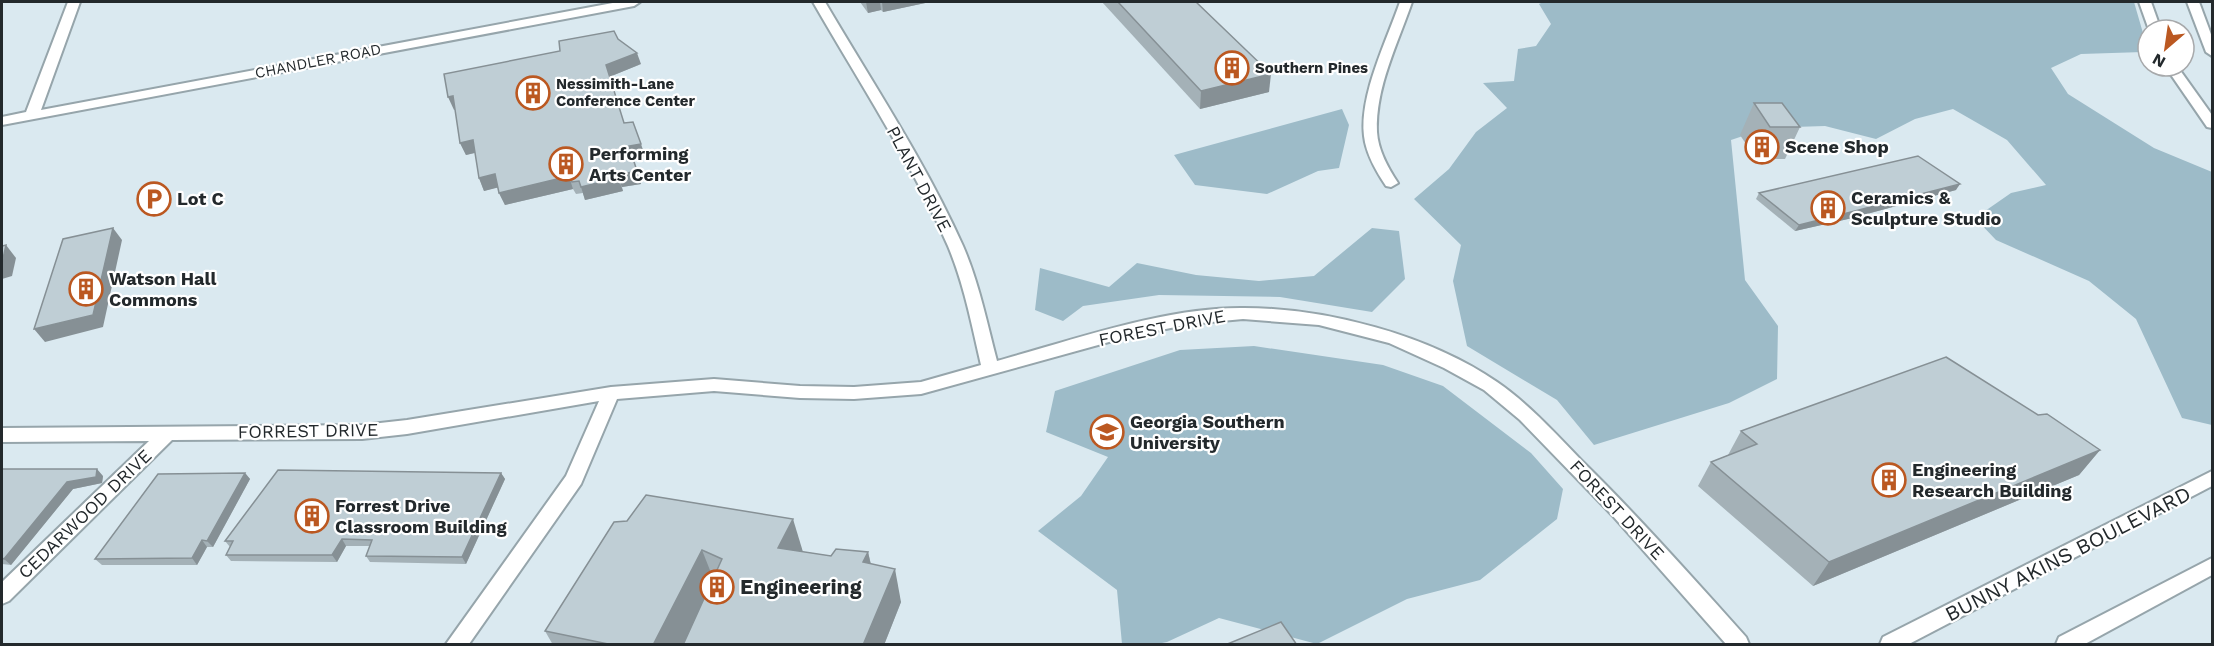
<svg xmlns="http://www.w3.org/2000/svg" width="2214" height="646" font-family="'Work Sans',sans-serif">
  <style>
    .green { fill: #9dbbc8 }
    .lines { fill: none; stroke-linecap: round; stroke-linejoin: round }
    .minor-casing { stroke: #96a5ab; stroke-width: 4 }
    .minor { fill: #fff; fill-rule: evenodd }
    .wall { fill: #a4b1b7 }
    .shaded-wall { fill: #869095 }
    .building { fill: #bfced5; stroke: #869095; stroke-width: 1.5 }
    .labels { text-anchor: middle; stroke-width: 4.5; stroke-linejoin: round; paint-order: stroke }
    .far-street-label { font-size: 15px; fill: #23292c; stroke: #fff }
    .far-poi-label { font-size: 15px; font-weight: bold; fill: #23292c; stroke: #fff; text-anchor: start }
    .poi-label { font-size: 18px; font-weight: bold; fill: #23292c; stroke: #fff; text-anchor: start }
    .street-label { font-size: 18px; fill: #23292c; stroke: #fff }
    .near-street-label { font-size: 21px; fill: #23292c; stroke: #fff }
    .near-poi-label { font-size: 21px; font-weight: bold; fill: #23292c; stroke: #fff; text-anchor: start }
  </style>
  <rect width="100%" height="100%" fill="#dae9f0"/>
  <!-- green -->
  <g class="green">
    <polygon points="1543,2 2134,2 2145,40 2143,52 2081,54 2051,68 2068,94 2154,148 2212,172 2212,425 2182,418 2136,319 2089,281 1996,240 1975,218 2011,193 2046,185 2007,140 1953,109 1915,119 1876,139 1825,126 1767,128 1731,140 1745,280 1778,326 1777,379 1729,403 1594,445 1557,400 1467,346 1453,281 1461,245 1414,199 1449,169 1476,132 1507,108 1483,83 1514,81 1518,49 1536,46 1551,24 1539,4"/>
    <polygon points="1342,109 1349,125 1339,168 1318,171 1267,194 1195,185 1174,155"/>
    <polygon points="1372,228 1399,231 1405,279 1372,312 1280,297 1159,295 1083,306 1063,321 1035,310 1040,268 1109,287 1137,263 1196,275 1259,281 1314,276"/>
    <polygon points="1254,346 1383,365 1443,386 1531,453 1563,489 1557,519 1480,580 1407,599 1317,644 1219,618 1167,642 1157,644 1122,644 1117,590 1038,531 1081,496 1108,457 1046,432 1055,391 1180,350"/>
  </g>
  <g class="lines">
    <defs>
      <g id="minor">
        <polygon points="68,2 80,2 41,110 618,2 640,2 634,6 2,125 2,117 26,112"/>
        <path d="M813 2H825C872 82 925 161 963 246 979 283 987 323 997 361 1073 340 1165 307 1244 308 1326 308 1429 335 1497 382 1529 404 1556 434 1583 462 1640 518 1693 578 1746 637L1749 644H1726L1612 515 1520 420 1484 390 1444 368 1389 343 1319 325 1243 319 1190 324 1127 337 921 394 854 399 800 398 714 391 617 399 581 484 469 644H446L566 476 599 401 407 434 362 439 172 440 9 601 2 604V582L149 441 2 442V428L362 425 407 420 611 387 714 379 800 386 854 387 921 382 981 365C972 326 964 284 948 246 911 161 859 82 813 2Z"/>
        <path d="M1400 2H1412C1398 43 1375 88 1377 132 1378 150 1388 168 1398 183L1391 187 1386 186C1376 171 1366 154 1364 136 1359 95 1387 40 1400 2Z"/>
        <polygon points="2139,2 2151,2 2161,30 2149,30"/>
        <polygon points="2187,2 2199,2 2212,37 2212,56 2206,52"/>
        <polygon points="2165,66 2177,66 2212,115 2212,128 2207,127"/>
        <polygon points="2212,471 2212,486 1909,644 1880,644 1883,637"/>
        <polygon points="2212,558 2212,575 2085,644 2056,644 2059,637"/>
      </g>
    </defs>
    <!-- minor casing -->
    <use href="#minor" class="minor-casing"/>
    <!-- minor -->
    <use href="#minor" class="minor"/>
  </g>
  <!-- wall -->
  <g class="wall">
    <polygon points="860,2 930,2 883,12 881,10 868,13"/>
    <polygon points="1102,2 1196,2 1269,92 1200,109"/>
    <polygon points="641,64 609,77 624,123 645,156 633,158 641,184 622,187 623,191 585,200 583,193 576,194 573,189 505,205 499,193 498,187 484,191 479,178 475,153 466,155 460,143 455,109 454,110"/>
    <polygon points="1754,103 1800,127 1785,159 1756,159 1740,135"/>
    <polygon points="1956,190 1848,219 1795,231 1756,199 1759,193"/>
    <polygon points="2038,415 2100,450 2079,475 1813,586 1698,486 1711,462 1728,455 1741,431"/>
    <polygon points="2,469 103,476 102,483 73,489 11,565 2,564"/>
    <polygon points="245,473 250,479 213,547 207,547 197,565 102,565 95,559"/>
    <polygon points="501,473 505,479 466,564 370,562 366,556 370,546 346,546 337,562 231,561 226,555 230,547 225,541"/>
    <polygon points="614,522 831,556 868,552 871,564 901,602 884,645 553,645 545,631"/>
  </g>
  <!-- shaded-wall -->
  <g class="shaded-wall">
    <polygon points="866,2 880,2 881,10 868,13"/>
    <polygon points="882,2 930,2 883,12"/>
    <polygon points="637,53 641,64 609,77 606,65"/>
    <polygon points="1271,74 1269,92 1200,109 1201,91"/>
    <polygon points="453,96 458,108 454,110 448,97"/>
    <polygon points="473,140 478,152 466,155 460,143"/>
    <polygon points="641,144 645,156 633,158 641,184 622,187 617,175 629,146"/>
    <polygon points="495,174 500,187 484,191 479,178"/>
    <polygon points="569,176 573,189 505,205 499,193"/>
    <polygon points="618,178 623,191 585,200 581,187"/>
    <polygon points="1960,184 1956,190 1848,219 1795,231 1799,225"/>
    <polygon points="113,228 122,240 103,327 45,342 34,329"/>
    <polygon points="6,245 16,258 12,276 2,279 2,263"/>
    <polygon points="2100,450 2079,475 1813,586 1829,562"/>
    <polygon points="97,469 103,476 102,483 73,489 11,565 4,559 67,482"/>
    <polygon points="245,473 250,479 213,547 207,541"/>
    <polygon points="501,473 505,479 466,564 462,557"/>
    <polygon points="793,519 803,552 778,548"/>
    <polygon points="342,539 346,546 337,562 332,555"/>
    <polygon points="202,540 207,547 197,565 192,558"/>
    <polygon points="702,550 715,583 684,645 653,645"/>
    <polygon points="868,552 875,584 863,562"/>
    <polygon points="895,569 901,602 884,645 863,645"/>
  </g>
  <!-- building -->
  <g class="building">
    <polygon points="1118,2 1196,2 1271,74 1201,91"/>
    <polygon points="614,31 618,39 637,53 606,65 624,123 633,122 641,144 629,146 637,171 617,175 618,178 581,187 579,181 572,182 569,176 499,193 495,174 479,178 473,140 460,143 453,96 448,97 444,74 560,51 559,41"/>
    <polygon points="1754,103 1782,103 1800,127 1770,127"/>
    <polygon points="1918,156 1960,184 1851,212 1799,225 1759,193"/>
    <polygon points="113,228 93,315 34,329 63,239"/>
    <polygon points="6,245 2,263 2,246"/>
    <polygon points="1946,357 2038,415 2047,414 2100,450 1829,562 1711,462 1757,444 1741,431"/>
    <polygon points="2,469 97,469 96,477 67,482 4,559 2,558"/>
    <polygon points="278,470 501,473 462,557 366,556 372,540 342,539 332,555 226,555 233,541 225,541"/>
    <polygon points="245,473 207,541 202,540 192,558 95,559 158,474"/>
    <polygon points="646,495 793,519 778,548 831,556 836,549 868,552 863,562 895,569 863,645 683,645 722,559 702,550 653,645 613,645 545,631 614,522 627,521"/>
    <polygon points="1281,622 1297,645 1225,645"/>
  </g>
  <!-- icons -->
  <defs>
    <symbol id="building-ring" viewBox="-11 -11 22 22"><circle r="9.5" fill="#fff" stroke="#bb5821" stroke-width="1.5"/><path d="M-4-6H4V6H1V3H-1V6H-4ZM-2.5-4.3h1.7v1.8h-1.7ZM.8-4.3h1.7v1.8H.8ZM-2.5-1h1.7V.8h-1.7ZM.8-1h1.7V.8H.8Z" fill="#bb5821"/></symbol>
    <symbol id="parking-ring" viewBox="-11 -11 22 22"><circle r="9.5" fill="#fff" stroke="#bb5821" stroke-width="1.5"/><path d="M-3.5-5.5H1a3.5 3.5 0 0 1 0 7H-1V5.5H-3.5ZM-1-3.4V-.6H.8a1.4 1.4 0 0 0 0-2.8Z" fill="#bb5821"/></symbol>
    <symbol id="university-ring" viewBox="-11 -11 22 22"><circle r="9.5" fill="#fff" stroke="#bb5821" stroke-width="1.5"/><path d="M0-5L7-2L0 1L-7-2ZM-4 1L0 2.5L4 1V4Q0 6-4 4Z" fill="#bb5821"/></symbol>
  </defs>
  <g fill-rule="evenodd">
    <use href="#building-ring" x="1213" y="49" width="38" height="38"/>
    <use href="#building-ring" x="514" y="74" width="38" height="38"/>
    <use href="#building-ring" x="1743" y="128" width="38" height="38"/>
    <use href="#building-ring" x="547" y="145" width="38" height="38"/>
    <use href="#parking-ring" x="135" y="180" width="38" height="38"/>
    <use href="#building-ring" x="1809" y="189" width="38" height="38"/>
    <use href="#building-ring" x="67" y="270" width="38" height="38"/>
    <use href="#university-ring" x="1088" y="413" width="38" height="38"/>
    <use href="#building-ring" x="1870" y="461" width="38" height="38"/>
    <use href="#building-ring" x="293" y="497" width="38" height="38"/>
    <use href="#building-ring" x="698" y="568" width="38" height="38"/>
  </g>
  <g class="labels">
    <!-- far-street labels -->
    <g class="far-street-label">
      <text transform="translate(318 61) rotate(-11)" y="5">CHANDLER ROAD</text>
    </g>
    <!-- far-poi labels -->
    <g class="far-poi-label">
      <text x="1255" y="73">Southern Pines</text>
      <text x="556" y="89">Nessimith-Lane<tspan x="556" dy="17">Conference Center</tspan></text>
    </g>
    <!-- poi labels -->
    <g class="poi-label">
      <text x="1785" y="153">Scene Shop</text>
      <text x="589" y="160">Performing<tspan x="589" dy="21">Arts Center</tspan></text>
      <text x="1851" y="204">Ceramics &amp;<tspan x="1851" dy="21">Sculpture Studio</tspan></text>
      <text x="177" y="205">Lot C</text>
      <text x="109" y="285">Watson Hall<tspan x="109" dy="21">Commons</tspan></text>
      <text x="1130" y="428">Georgia Southern<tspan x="1130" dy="21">University</tspan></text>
      <text x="1912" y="476">Engineering<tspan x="1912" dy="21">Research Building</tspan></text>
      <text x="335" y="512">Forrest Drive<tspan x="335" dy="21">Classroom Building</tspan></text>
    </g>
    <!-- street labels -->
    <g class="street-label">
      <text transform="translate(919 179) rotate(62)" y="6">PLANT DRIVE</text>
      <text transform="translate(1162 328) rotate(-11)" y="6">FOREST DRIVE</text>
      <text transform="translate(308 431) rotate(-1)" y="6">FORREST DRIVE</text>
      <text transform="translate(1617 510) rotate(47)" y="6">FOREST DRIVE</text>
      <text transform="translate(85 514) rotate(-44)" y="6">CEDARWOOD DRIVE</text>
    </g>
    <!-- near-street labels -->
    <g class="near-street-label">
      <text transform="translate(2068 554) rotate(-27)" y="7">BUNNY AKINS BOULEVARD</text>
    </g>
    <!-- near-poi labels -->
    <g class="near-poi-label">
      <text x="740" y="594">Engineering</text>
    </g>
  </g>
  <!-- border -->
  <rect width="2214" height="646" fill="none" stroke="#23292c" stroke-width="6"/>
  <!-- north arrow -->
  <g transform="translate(2166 48) rotate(209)"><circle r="28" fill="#ffffff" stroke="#a7a9ab" stroke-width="1.5"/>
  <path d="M0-4.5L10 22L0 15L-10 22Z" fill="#bb5821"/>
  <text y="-9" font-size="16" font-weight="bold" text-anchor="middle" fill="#23292c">N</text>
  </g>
</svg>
